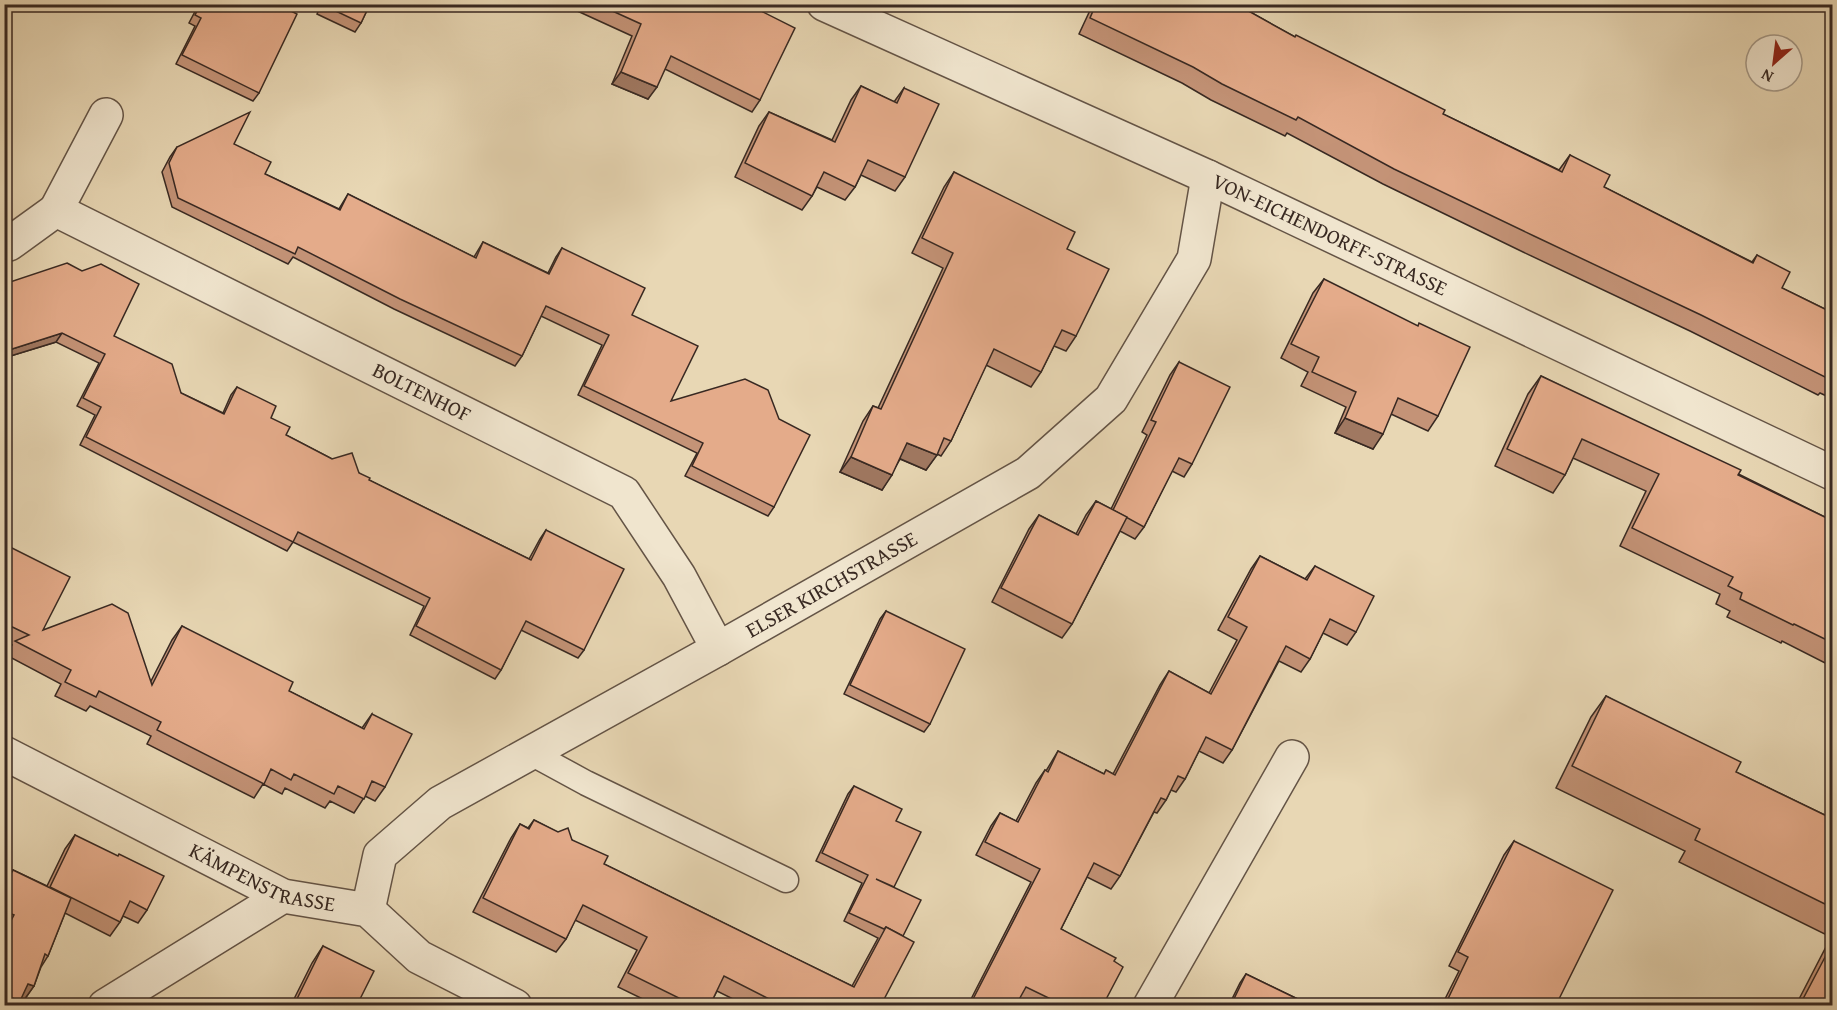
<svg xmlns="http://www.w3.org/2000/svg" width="1837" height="1010" font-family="'Gentium Book Plus',serif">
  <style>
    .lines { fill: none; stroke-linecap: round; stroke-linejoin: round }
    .service-casing { stroke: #645446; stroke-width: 27 }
    .minor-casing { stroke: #645446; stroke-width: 36 }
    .service { stroke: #f0e5ce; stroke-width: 24 }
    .minor { stroke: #f0e5ce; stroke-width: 33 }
    .wall { fill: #c49377; stroke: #382922; stroke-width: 1.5 }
    .shaded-wall { fill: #a07861; stroke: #382922; stroke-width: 1.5 }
    .building { fill: #e4ab8a; stroke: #382922; stroke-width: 1.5 }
    .labels { text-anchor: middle; stroke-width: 4.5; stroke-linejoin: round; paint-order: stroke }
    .street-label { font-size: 21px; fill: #382922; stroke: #f0e5ce }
  </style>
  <rect width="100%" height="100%" fill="#e8d7b4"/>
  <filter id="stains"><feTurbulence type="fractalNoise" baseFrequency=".00333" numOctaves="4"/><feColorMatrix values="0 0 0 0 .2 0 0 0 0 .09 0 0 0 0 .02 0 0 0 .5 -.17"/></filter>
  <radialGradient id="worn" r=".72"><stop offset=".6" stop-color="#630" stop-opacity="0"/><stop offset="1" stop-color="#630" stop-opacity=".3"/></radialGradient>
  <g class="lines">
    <defs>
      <polyline id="service" points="529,752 586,783 786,880"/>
      <g id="minor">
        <path id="s1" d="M824 4 1208 177 1832 473"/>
        <path id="s2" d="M106 115 56 210 624 493 679 576 718 649"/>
        <polyline points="9,244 56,210"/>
        <path id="s3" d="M4 753 283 896 368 910 419 957 515 1006"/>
        <path id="s4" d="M368 910 380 855 440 803 718 649 1028 473 1111 399 1194 259 1208 177"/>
        <polyline points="105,1006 283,896"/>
        <polyline points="1150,1006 1292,757"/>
      </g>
    </defs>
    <!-- service casing -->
    <use href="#service" class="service-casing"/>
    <!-- minor casing -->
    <use href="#minor" class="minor-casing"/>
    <!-- service -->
    <use href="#service" class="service"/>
    <!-- minor -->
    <use href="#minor" class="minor"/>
  </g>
  <!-- wall -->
  <g class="wall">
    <polygon points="199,4 277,4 259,93 253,101 176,64 195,26 189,23"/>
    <polygon points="321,4 370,4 361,23 355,32 317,14"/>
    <polygon points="562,4 747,4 760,100 752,112 665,69 648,99 612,84 632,36"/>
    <polygon points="1093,4 1236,4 1295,37 1443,114 1559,170 1570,155 1604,187 1752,262 1757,255 1782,288 1833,313 1833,399 1820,393 1818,395 1690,331 1523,252 1383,184 1287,133 1285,136 1211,100 1182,83 1079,34"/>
    <polygon points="861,86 894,102 904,88 905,177 895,191 861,175 855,187 845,200 817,187 812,196 802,210 735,177 759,126 769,112 832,140 851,100"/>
    <polygon points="234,144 265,174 339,209 348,194 474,257 483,242 548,273 556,257 562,248 632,315 671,401 774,507 768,516 685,476 697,453 578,395 602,345 541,316 522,356 515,366 394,309 293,257 288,264 172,207 162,172 170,157 177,147"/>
    <polygon points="954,172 1067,249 1076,336 1066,351 1054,346 1041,372 1031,387 986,365 951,441 941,456 937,454 926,470 900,459 882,490 840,472 863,421 873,406 878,408 943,268 912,253 944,187"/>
    <polygon points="1324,279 1438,416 1428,431 1391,414 1373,449 1335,433 1346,407 1301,386 1308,372 1281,358 1313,293"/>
    <polygon points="4,284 114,336 181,393 223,413 231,395 237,387 271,418 286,435 359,473 369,480 529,559 540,539 546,530 584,650 578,658 521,630 501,670 495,679 410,635 424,606 293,542 287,551 80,445 95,415 77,406 99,363 56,342 4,358"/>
    <polygon points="1179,362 1192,464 1184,477 1172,471 1144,527 1135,539 1120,531 1072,624 1062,638 992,602 1029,529 1039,515 1076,534 1086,515 1096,501 1111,509 1147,435 1142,432 1170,375"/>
    <polygon points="1541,376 1833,521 1833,667 1782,641 1781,643 1727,617 1730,611 1716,604 1720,594 1620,546 1646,491 1573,458 1565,475 1553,493 1495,466 1528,394"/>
    <polygon points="4,544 43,630 151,681 172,640 182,626 289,691 362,728 372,714 385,787 375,801 365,796 354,813 330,801 325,808 285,788 282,794 263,784 254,798 147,744 151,736 90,706 86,711 55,696 61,684 6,655 12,645 4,642"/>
    <polygon points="1260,556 1305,579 1315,566 1356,632 1347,645 1323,633 1310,659 1301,672 1279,661 1232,750 1223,763 1199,751 1185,779 1176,792 1171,790 1166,800 1157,813 1154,812 1120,876 1111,889 1087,877 1061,929 1114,961 1103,1005 1027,1005 1018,1001 1016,1005 968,1005 1031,882 976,855 991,826 1000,813 1016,821 1036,783 1045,770 1046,771 1058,751 1104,774 1106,770 1113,774 1160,685 1169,671 1209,693 1237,640 1218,630 1251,569"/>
    <polygon points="886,611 930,724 924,732 844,694 880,619"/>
    <polygon points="1606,696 1736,772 1833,819 1833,1005 1796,1005 1831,937 1679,862 1685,851 1556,788 1591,717"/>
    <polygon points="854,786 896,821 894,887 903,936 881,1005 745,1005 717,991 710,1005 655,1005 618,987 637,950 575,920 566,939 556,952 473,912 511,838 520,824 528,828 534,820 572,840 604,864 852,986 878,938 844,921 862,883 816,861 848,794"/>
    <polygon points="75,835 147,910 138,923 123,916 120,922 110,936 65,913 48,956 41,967 34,986 24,1000 21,999 4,1005 4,882 13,870 47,886 65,849"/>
    <polygon points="1514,841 1556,1005 1442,1005 1459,971 1449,966 1504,855"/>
    <polygon points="323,946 357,1005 291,1005 312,963"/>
    <polygon points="1246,974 1310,1005 1229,1005 1240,983"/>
  </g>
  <!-- shaded-wall -->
  <g class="shaded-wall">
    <polygon points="621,72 657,87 648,99 612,84"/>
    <polygon points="62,333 56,342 4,358 4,356 9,350"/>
    <polygon points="1345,418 1383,434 1373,449 1335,433"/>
    <polygon points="907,443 937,455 926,470 896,457"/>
    <polygon points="851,457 892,475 882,490 840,472"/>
    <polygon points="28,984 34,986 24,1000 18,998"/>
    <polygon points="12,998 20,1001 17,1005 7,1005"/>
  </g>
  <!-- building -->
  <g class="building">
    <polygon points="201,4 277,4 297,14 259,93 182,55 201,18 195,15"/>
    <polygon points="323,4 370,4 361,23 323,5"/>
    <polygon points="597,4 747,4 795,28 760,100 671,56 657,87 621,72 641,24"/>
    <polygon points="1096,4 1236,4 1295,37 1296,35 1423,99 1445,110 1443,114 1562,172 1570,155 1610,175 1604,187 1753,263 1757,255 1790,272 1782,288 1833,313 1833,378 1830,377 1829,379 1701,315 1534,236 1394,169 1298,117 1296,120 1222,84 1193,67 1090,18"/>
    <polygon points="861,86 897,103 904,88 939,104 905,177 868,160 855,187 824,172 812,196 745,163 769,112 835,142"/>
    <polygon points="250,112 234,144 271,162 265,174 340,210 348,194 476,258 483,242 549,274 562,248 645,288 632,315 698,346 671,401 745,379 768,390 779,419 810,435 774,507 692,466 703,443 584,386 609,335 546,306 522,356 400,299 298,247 295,254 178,198 169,163 177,147"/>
    <polygon points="954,172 1075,232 1067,249 1109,269 1076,336 1062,330 1041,372 994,349 951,441 944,438 937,455 907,443 892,475 851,457 873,406 881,409 953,253 922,238"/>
    <polygon points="67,263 82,271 101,264 139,284 114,336 172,364 181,393 224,414 237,387 276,406 271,418 290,427 286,435 332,459 352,453 359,473 370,478 369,480 531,560 546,530 624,569 584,650 526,621 501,670 416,626 430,598 298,532 293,542 86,437 101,407 83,398 105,354 62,333 9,350 4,348 4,284"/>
    <polygon points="1324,279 1418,326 1419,323 1470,347 1438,416 1398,398 1383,434 1345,418 1356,392 1312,372 1319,357 1291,344"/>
    <polygon points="1179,362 1230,387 1192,464 1179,458 1144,527 1113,510 1156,422 1151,420"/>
    <polygon points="1541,376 1741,470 1738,475 1833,521 1833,643 1794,624 1793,625 1740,599 1742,593 1728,586 1733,577 1632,528 1659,474 1582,439 1565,475 1507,449"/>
    <polygon points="1096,501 1127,517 1072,624 1001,588 1039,515 1078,535"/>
    <polygon points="4,544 70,577 43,630 112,604 128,613 152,685 182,626 293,682 289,691 364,729 372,714 412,734 385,787 372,781 364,799 338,786 334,794 294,774 291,780 271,769 264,784 157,730 161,722 99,691 96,697 65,682 71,670 15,641 29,635 4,623"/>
    <polygon points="1260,556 1307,580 1315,566 1374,596 1356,632 1330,619 1310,659 1286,646 1232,750 1206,737 1185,779 1178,776 1166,800 1161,798 1120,876 1094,863 1061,929 1116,958 1114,961 1123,967 1103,1005 1063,1005 1026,987 1016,1005 970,1005 1040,869 985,842 1000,813 1018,822 1045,770 1048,772 1058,751 1104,774 1106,770 1115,775 1169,671 1211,694 1247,627 1228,617"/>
    <polygon points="886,611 965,649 930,724 850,685"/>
    <polygon points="1606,696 1741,762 1736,772 1833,819 1833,908 1695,840 1700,829 1572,766"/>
    <polygon points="854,786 902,809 896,821 921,832 894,887 876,879 921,900 903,936 886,927 884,929 849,913 868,875 822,853"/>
    <polygon points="534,820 558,832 568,828 572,840 608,856 604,864 854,987 886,927 914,942 881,1005 781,1005 724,976 710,1005 693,1005 628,973 647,937 583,905 566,939 483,898 520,824 529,829"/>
    <polygon points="75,835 118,856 119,854 164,876 147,910 130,901 120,922 50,887"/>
    <polygon points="1514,841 1613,890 1556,1005 1445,1005 1468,957 1458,952"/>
    <polygon points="13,870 71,898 48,956 45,954 34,986 28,984 20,1001 12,998 8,1005 4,1005 4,934 14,915 4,911 4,888"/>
    <polygon points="1833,942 1833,1005 1807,1005 1809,1002 1803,999"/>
    <polygon points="323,946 374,971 357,1005 294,1005"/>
    <polygon points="1246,974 1310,1005 1231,1005"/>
  </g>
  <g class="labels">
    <!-- street labels -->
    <g class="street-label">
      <text dy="7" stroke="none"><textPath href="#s1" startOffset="556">VON-EICHENDORFF-STRASSE</textPath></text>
      <text dy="7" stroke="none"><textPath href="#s2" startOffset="516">BOLTENHOF</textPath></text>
      <text dy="7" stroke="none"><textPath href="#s4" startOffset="584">ELSER KIRCHSTRASSE</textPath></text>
      <text dy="7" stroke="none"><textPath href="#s3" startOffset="288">KÄMPENSTRASSE</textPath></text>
    </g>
  </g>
  <!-- margin -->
  <rect width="1837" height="1010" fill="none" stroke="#e8d7b4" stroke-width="24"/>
  <rect x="6" y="6" width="1825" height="998" fill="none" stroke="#382922" stroke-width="3"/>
  <rect x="12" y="12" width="1813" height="986" fill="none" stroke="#382922" stroke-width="1.5"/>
  <!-- north arrow -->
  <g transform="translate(1774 63) rotate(208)"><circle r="28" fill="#f0e5ce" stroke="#a69a89" stroke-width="1.5"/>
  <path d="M0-4.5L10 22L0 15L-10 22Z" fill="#8f2418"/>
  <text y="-9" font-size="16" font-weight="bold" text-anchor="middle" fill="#382922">N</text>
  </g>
  <rect width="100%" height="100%" filter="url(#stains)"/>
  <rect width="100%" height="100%" fill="url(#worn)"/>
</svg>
